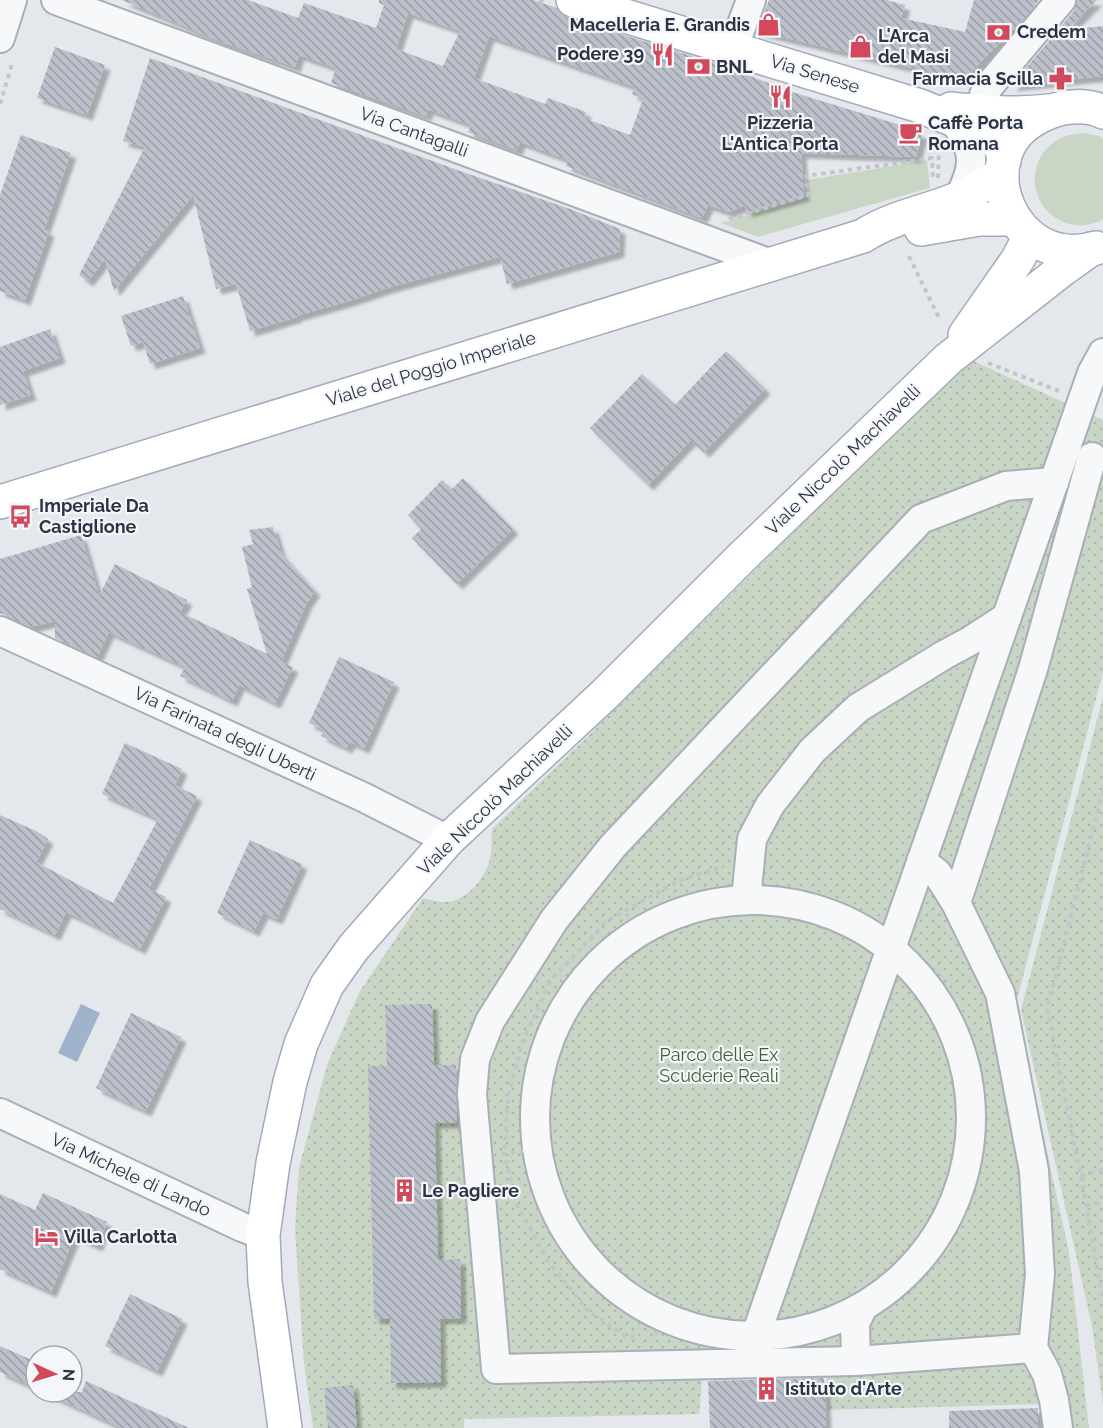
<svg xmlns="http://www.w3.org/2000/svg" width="1103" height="1428" font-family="Raleway,sans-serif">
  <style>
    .grass { fill: #c9d6c5 }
    .park { fill: url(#park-dots) }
    .water { fill: #9fb4cc }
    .building { fill: url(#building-back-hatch); fill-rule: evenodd; filter: url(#shadow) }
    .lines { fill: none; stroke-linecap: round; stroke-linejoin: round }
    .minor-casing { stroke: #a9aeb7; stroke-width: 32 }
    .major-casing { stroke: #a3abb8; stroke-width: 36 }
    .path { stroke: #c2c5cb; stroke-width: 4; stroke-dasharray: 4.5 4.5; stroke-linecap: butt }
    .minor { stroke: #f7f8fa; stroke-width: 28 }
    .major { stroke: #fff; stroke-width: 33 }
    .labels { text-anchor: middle; stroke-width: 4.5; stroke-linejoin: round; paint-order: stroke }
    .poi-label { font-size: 18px; font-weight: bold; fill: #2b3445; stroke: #f4f6f9; text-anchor: start }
    .street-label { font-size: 18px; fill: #2b3445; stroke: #f4f6f9 }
    .park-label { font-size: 18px; fill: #3f6138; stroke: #f4f6f9 }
  </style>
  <defs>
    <pattern id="park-dots" width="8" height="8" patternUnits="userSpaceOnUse" patternTransform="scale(1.5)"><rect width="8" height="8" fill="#c9d6c5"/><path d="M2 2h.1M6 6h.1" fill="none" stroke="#adb8ab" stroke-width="1.8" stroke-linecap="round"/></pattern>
    <pattern id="building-back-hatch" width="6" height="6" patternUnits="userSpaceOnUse" patternTransform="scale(1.5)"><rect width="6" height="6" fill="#bbc0ca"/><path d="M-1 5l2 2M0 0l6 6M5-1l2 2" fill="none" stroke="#989da6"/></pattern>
    <filter id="shadow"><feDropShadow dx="5.5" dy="5.5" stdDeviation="1.5" flood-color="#0004"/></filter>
  </defs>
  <rect width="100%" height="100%" fill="#e4e7ec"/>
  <!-- grass -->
  <g class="grass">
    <path d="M1084 133 1099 136 1103 139V219C1095 224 1086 226 1076 225 1034 220 1020 167 1054 142 1063 135 1073 134 1084 133Z"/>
    <polygon points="927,160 930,188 758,237 721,223 809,197 807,180"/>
  </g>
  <!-- park -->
  <g class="park">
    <path d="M969 359 1103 420V672L1015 1007 1069 1252 1089 1428H1043L1042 1404 828 1410 826 1367 703 1368 699 1414 464 1419V1428H313L304 1363 295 1229 299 1167 328 1062 360 991 423 898C429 899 436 902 442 902 464 904 483 881 489 862 493 852 491 839 492 829L589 735Z"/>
    <polygon points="1103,697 1103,1404 1092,1326 1021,1010"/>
  </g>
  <!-- water -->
  <polygon class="water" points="81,1004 100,1013 77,1062 58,1053"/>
  <!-- building -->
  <g class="building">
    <path d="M122 0H248L298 18 304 3 376 28 384 5 379 3V0H533L557 8 560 13 568 18 718 64 792 92 897 124 922 134 916 157 801 153 804 196 747 212 745 205 729 212 708 205 702 218 566 166 568 160 520 142 517 150 468 132 471 125 428 109 426 116 331 83 336 68 299 55 295 67 222 42ZM408 13 460 31 443 66 396 49ZM489 36 635 87 632 94 643 99 630 135 584 118 586 112 548 98 545 104 474 78Z"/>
    <polygon points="769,0 886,0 905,5 901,18 965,32 974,0 1039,0 1021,22 962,80 757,31"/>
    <polygon points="1077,0 1097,0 1067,30 1103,26 1103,76 1011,86 1074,11"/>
    <polygon points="55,47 105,65 87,115 37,98"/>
    <polygon points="150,58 460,171 570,209 620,229 619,252 507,284 500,257 387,288 352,300 296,316 297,317 250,331 236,284 216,289 193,195 114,291 105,259 88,281 79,275 145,147 123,141"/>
    <polygon points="21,135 71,153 44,230 49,231 25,300 0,291 0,195"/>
    <polygon points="183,296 200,348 150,364 143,342 131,346 121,316"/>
    <polygon points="50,329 60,358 23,371 31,395 0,405 0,347"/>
    <polygon points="726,351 765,389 704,452 691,440 648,485 590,428 642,374 675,405"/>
    <polygon points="463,478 513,529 457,584 412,538 421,529 408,515 442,480 452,489"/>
    <polygon points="273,527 281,553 315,591 307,602 281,662 293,667 275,703 239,685 232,701 180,676 185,667 109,632 97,657 55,638 55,621 31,627 0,613 0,559 81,535 99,596 115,564 187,600 180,612 267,654 247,589 252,587 242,547 253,544 249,530"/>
    <polygon points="339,657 394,682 364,748 350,742 347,748 321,736 324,730 309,723"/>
    <polygon points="125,743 182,769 175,785 197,796 149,889 166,897 140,949 86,921 66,912 55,935 0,909 0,815 36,831 48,839 36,862 113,903 158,819 102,794"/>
    <polygon points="250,840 302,864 277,919 263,913 254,931 217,913"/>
    <polygon points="432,1004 434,1065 456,1065 457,1123 435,1123 438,1260 460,1259 461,1318 440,1319 441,1382 391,1383 390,1318 374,1319 368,1066 387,1066 385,1005"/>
    <polygon points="131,1013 181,1037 146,1111 96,1088"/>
    <polygon points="43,1193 107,1222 97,1246 75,1236 51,1292 0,1269 0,1194 35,1210"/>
    <polygon points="130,1294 182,1319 157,1371 105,1346"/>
    <polygon points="0,1346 36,1362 36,1388 0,1372"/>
    <polygon points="824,1378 826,1428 710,1428 708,1381"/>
    <polygon points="86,1381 189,1428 122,1428 44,1392 82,1392"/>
    <polygon points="353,1385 357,1428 328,1428 324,1388"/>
    <polygon points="1038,1408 1038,1428 949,1428 949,1411"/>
  </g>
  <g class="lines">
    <defs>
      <g id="minor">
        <polyline points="56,0 771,264"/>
        <polyline points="0,38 12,0"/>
        <polyline points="733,49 751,0"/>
        <polyline points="982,112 984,95 989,86 1061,0"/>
        <path d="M953 119C975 152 977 162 959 198"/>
        <polyline points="0,631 363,797 448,840"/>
        <polyline points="746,899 752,839 770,805 812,751 858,708 944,655 970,641 1007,617"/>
        <circle cx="753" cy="1118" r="218"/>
        <polyline points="956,903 1033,669 1092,457"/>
        <polyline points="0,1113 242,1227 263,1235"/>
        <polyline points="863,1307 855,1323 856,1361 1033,1348 1040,1274 1034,1171 1000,993 956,903 937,873 921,861"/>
        <polyline points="1033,1348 1047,1374 1054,1400 1058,1428"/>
        <polyline points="750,1352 1092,373 1103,353"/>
        <polyline points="856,1361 496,1369 472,1094 475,1059 490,1021 554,920 613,846 921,519 1006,486 1054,482"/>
      </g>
      <g id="major">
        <polyline points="573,0 920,106 981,131 994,139 1002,149 1004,161"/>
        <path d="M951 109C984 112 1016 115 1049 111"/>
        <polyline points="921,229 979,219 1014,219"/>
        <path d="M1096 248C1013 273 965 156 1037 118 1046 113 1053 110 1063 108 1076 106 1090 105 1103 112"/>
        <polyline points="965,335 1018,259 1030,236"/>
        <path d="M0 502 863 236C892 217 926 212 957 199 973 192 987 182 1002 175"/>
        <polyline points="285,1428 265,1282 263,1235 273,1163 290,1082 301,1044 327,985 354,947 448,840 604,695 739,560 948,359 1063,269 1091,249"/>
      </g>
    </defs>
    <!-- minor casing -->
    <use href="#minor" class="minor-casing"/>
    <!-- major casing -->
    <use href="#major" class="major-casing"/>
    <!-- path -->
    <g class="path">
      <polyline points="539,0 547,3"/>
      <polyline points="0,104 13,61"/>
      <polyline points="938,178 939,149"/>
      <polyline points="729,219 808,195 806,176 932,158 933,178"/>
      <polyline points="909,256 940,320"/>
      <polyline points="988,363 1059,391"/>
      <polyline points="1103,791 1047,1009 1081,1176 1103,1302"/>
      <polyline points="505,1149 508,1095 523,1040 551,980 607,921 678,881 724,866"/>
      <polyline points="502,1154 537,1149"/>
      <polyline points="506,1160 515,1201 549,1263 590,1313 626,1336 635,1337"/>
      <polyline points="1081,1176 1103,1169"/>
      <polyline points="1086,1205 1103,1202"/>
      <polyline points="655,1313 656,1339"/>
    </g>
    <!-- minor -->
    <use href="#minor" class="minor"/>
    <!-- major -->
    <use href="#major" class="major"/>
  </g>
  <!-- icons -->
  <defs>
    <symbol id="shop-bare" viewBox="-9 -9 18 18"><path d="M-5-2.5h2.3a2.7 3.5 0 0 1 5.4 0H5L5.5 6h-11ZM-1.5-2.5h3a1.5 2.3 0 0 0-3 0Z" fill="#d1495b" stroke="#f4f6f9" stroke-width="2.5" paint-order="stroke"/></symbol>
    <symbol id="bank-bare" viewBox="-9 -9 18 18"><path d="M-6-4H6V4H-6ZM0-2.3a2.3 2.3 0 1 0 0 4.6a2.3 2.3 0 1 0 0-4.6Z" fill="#d1495b" stroke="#f4f6f9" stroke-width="2.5" paint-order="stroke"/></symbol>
    <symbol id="restaurant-bare" viewBox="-9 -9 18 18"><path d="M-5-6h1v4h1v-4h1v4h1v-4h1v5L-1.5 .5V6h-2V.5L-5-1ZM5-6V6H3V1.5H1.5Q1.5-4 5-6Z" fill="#d1495b" stroke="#f4f6f9" stroke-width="2.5" paint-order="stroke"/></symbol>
    <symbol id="pharmacy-bare" viewBox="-9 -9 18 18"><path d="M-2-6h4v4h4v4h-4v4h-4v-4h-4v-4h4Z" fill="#d1495b" stroke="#f4f6f9" stroke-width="2.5" paint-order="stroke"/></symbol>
    <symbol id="cafe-bare" viewBox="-9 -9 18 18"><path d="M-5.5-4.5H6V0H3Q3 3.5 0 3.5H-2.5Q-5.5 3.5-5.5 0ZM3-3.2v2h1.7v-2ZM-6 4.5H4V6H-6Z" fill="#d1495b" stroke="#f4f6f9" stroke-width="2.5" paint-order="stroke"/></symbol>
    <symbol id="bus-bare" viewBox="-9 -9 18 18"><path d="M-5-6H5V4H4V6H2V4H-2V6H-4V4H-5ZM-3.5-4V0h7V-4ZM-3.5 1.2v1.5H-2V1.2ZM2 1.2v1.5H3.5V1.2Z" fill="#d1495b" stroke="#f4f6f9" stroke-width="2.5" paint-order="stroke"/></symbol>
    <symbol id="building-bare" viewBox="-9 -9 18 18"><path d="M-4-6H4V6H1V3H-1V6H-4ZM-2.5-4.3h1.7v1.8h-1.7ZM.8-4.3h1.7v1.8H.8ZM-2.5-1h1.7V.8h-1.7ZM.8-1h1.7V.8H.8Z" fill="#d1495b" stroke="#f4f6f9" stroke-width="2.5" paint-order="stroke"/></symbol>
    <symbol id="hotel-bare" viewBox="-9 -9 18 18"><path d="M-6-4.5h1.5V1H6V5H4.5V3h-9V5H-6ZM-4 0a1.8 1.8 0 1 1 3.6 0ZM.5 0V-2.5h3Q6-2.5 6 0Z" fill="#d1495b" stroke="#f4f6f9" stroke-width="2.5" paint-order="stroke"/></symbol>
  </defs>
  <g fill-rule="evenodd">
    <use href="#shop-bare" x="752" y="8" width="33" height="33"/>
    <use href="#bank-bare" x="982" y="16" width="33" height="33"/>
    <use href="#shop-bare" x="844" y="30" width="33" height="33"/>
    <use href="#restaurant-bare" x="646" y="38" width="33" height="33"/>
    <use href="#bank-bare" x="682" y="50" width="33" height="33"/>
    <use href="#pharmacy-bare" x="1044" y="62" width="33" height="33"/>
    <use href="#restaurant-bare" x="764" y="80" width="33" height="33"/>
    <use href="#cafe-bare" x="894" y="116" width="33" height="33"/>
    <use href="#bus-bare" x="4" y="500" width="33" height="33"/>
    <use href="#building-bare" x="388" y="1174" width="33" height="33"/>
    <use href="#hotel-bare" x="30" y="1220" width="33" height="33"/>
    <use href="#building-bare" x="750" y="1372" width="33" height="33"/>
  </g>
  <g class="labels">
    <!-- poi labels -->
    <g class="poi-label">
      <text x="750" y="31" text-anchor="end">Macelleria E. Grandis</text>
      <text x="1017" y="38">Credem</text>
      <text x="878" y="42">L'Arca<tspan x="878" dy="21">del Masi</tspan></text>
      <text x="644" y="60" text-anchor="end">Podere 39</text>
      <text x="716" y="73">BNL</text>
      <text x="1043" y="85" text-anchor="end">Farmacia Scilla</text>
      <text x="780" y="129" text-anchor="middle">Pizzeria<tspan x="780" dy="21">L'Antica Porta</tspan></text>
      <text x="928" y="129">Caffè Porta<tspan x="928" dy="21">Romana</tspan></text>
      <text x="39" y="512">Imperiale Da<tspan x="39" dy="21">Castiglione</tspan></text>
      <text x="422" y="1197">Le Pagliere</text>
      <text x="64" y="1243">Villa Carlotta</text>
      <text x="785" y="1395">Istituto d'Arte</text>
    </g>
    <!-- street labels -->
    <g class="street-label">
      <text transform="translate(815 74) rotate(17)" y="6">Via Senese</text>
      <text transform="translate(414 132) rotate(20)" y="6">Via Cantagalli</text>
      <text transform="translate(431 369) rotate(-17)" y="6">Viale del Poggio Imperiale</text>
      <text transform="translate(843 460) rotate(-44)" y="6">Viale Niccolò Machiavelli</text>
      <text transform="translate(225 734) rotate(25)" y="6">Via Farinata degli Uberti</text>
      <text transform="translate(495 800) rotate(-44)" y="6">Viale Niccolò Machiavelli</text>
      <text transform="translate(131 1175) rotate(25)" y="6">Via Michele di Lando</text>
    </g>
    <!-- park labels -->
    <g class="park-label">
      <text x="719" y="1061">Parco delle Ex<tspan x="719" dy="21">Scuderie Reali</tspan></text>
    </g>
  </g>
  <!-- north arrow -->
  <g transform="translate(54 1374) rotate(94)"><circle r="28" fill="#f4f6f9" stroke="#a4a8b1" stroke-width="1.5"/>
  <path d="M0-4.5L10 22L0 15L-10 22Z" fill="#d1495b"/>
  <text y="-9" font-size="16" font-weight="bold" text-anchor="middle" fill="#2b3445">N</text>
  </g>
</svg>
